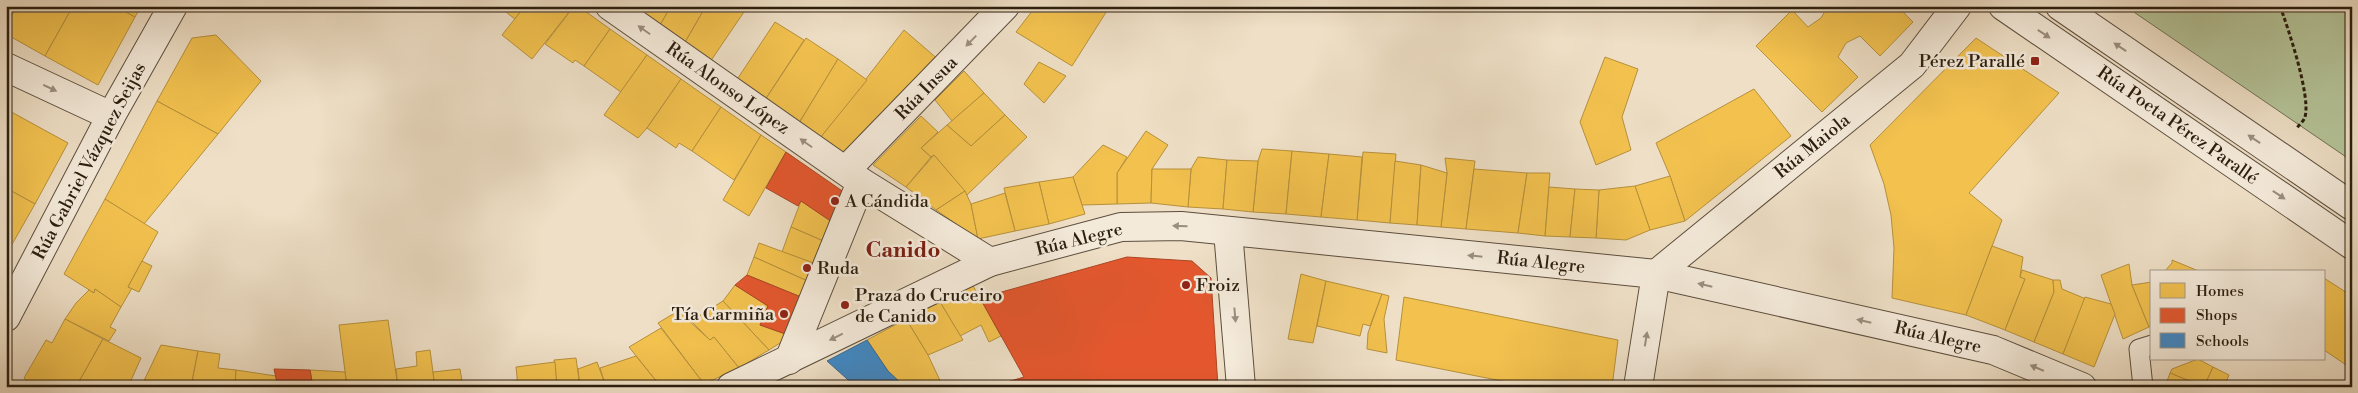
<svg xmlns="http://www.w3.org/2000/svg" width="2358" height="393" font-family="'Libre Bodoni',serif">
  <style>
    .green { fill: #b4c398; stroke: #707054 }
    .homes { fill: #f2c14e; stroke: #b6903b }
    .shops { fill: #e4572e; stroke: #ac4625 }
    .schools { fill: #3f88c5; stroke: #39688e }
    .lines { fill: none; stroke-linecap: round; stroke-linejoin: round }
    .lane-casing { stroke: #5c4e3d; stroke-width: 21 }
    .street-casing { stroke: #5c4e3d; stroke-width: 30 }
    .path { stroke: #2b1e0f; stroke-width: 3; stroke-dasharray: 4 2.5; stroke-linecap: butt }
    .lane { stroke: #f4eada; stroke-width: 19 }
    .street { stroke: #f4eada; stroke-width: 28 }
    .oneway { fill: #9a8e7f }
    .poi-dot { fill: #8f2418; stroke: #f4eada; stroke-width: 2 }
    .labels { text-anchor: middle; stroke-width: 5; stroke-linejoin: round; paint-order: stroke }
    .poi-label { font-size: 18px; fill: #2b1e0f; stroke: #f4eada; text-anchor: start }
    .street-label { font-size: 18px; fill: #2b1e0f; stroke: #f4eada }
    .district-label { font-size: 22px; font-weight: bold; fill: #7a1f14; stroke: #f4eada }
  </style>
  <rect width="100%" height="100%" fill="#eedfc6"/>
  <filter id="stains"><feTurbulence type="fractalNoise" baseFrequency=".004" numOctaves="4"/><feColorMatrix values="0 0 0 0 .2 0 0 0 0 .09 0 0 0 0 .02 0 0 0 .5 -.17"/></filter>
  <radialGradient id="worn" r=".72"><stop offset=".6" stop-color="#630" stop-opacity="0"/><stop offset="1" stop-color="#630" stop-opacity=".3"/></radialGradient>
  <!-- green -->
  <polygon class="green" points="2125,6 2352,6 2352,161"/>
  <!-- homes -->
  <g class="homes">
    <polygon points="6,6 17,6 6,26"/>
    <polygon points="17,6 73,6 45,56 6,34 6,26"/>
    <polygon points="73,6 115,6 135,17 98,85 45,56"/>
    <polygon points="115,6 141,6 135,17"/>
    <polygon points="498,6 525,6 515,19"/>
    <polygon points="525,6 574,6 532,59 502,35"/>
    <polygon points="574,6 578,6 610,29 584,66 575,60 573,63 545,44"/>
    <polygon points="630,6 671,6 659,27"/>
    <polygon points="671,6 706,6 684,44 659,27"/>
    <polygon points="706,6 748,6 710,62 684,44"/>
    <polygon points="1036,6 1110,6 1072,66 1016,32"/>
    <polygon points="1828,6 1897,6 1913,22 1880,56 1860,36 1846,43 1838,57 1858,77 1822,112 1756,46 1792,10 1808,27 1821,18"/>
    <polygon points="775,22 804,40 765,100 736,81"/>
    <polygon points="610,29 647,55 621,92 584,66"/>
    <polygon points="904,30 940,61 847,157 820,138"/>
    <polygon points="216,35 261,81 218,134 157,101 192,38"/>
    <polygon points="806,38 838,59 799,123 765,100"/>
    <polygon points="1976,38 2059,93 1969,193 2002,220 1966,315 1892,298 1894,248 1891,215 1884,184 1870,145"/>
    <polygon points="647,55 681,79 647,128 638,138 604,115"/>
    <polygon points="1605,57 1638,69 1622,117 1631,150 1596,165 1580,122"/>
    <polygon points="838,59 867,80 820,138 799,123"/>
    <polygon points="1039,62 1066,76 1044,103 1024,84"/>
    <polygon points="964,71 984,93 952,121 935,100"/>
    <polygon points="681,79 721,107 692,151 679,143 676,148 647,128"/>
    <polygon points="1754,89 1791,136 1685,221 1670,176 1656,143"/>
    <polygon points="984,93 1005,115 971,146 947,125"/>
    <polygon points="157,101 218,134 144,224 105,199"/>
    <polygon points="721,107 761,135 734,180 692,151"/>
    <polygon points="6,109 68,143 35,204 6,188 6,164 10,158 6,157"/>
    <polygon points="1005,115 1027,137 967,195 934,155 931,157 921,148 947,125 971,146"/>
    <polygon points="921,116 938,132 921,148 931,157 906,187 873,165"/>
    <polygon points="1146,131 1168,145 1152,169 1151,203 1117,204 1117,173"/>
    <polygon points="761,135 786,152 749,216 723,200"/>
    <polygon points="1103,145 1127,157 1117,173 1117,204 1082,205 1073,177"/>
    <polygon points="1262,149 1292,151 1286,214 1253,212 1258,161"/>
    <polygon points="1292,151 1329,154 1321,217 1286,214"/>
    <polygon points="1363,152 1396,154 1390,223 1357,220"/>
    <polygon points="1329,154 1362,157 1357,220 1321,217"/>
    <polygon points="934,155 965,191 936,210 906,187"/>
    <polygon points="1198,157 1227,160 1223,209 1188,207 1191,169"/>
    <polygon points="1445,158 1475,161 1466,229 1441,227 1447,173"/>
    <polygon points="1227,160 1258,161 1253,212 1223,209"/>
    <polygon points="1395,161 1421,165 1417,225 1390,223"/>
    <polygon points="1421,165 1447,173 1441,227 1417,225"/>
    <polygon points="1152,169 1191,169 1188,207 1151,203"/>
    <polygon points="1474,169 1527,173 1518,233 1466,229"/>
    <polygon points="1527,173 1550,173 1545,236 1518,233"/>
    <polygon points="1670,176 1685,221 1650,230 1635,186"/>
    <polygon points="1073,177 1085,214 1049,224 1039,182"/>
    <polygon points="1039,182 1049,224 1015,231 1004,188"/>
    <polygon points="1635,186 1650,230 1626,240 1596,238 1599,190"/>
    <polygon points="1549,187 1575,189 1570,237 1545,236"/>
    <polygon points="6,188 35,204 6,255"/>
    <polygon points="1575,189 1599,190 1596,238 1570,237"/>
    <polygon points="965,191 971,204 978,239 936,210"/>
    <polygon points="1005,193 1015,231 978,239 971,204"/>
    <polygon points="105,199 158,232 128,287 132,288 121,307 95,289 94,293 64,274"/>
    <polygon points="801,201 835,224 828,243 791,227"/>
    <polygon points="791,227 828,243 819,265 782,252"/>
    <polygon points="759,243 819,265 812,283 754,257"/>
    <polygon points="1992,246 2023,257 2020,277 2025,279 2005,330 1966,315"/>
    <polygon points="754,257 812,283 806,299 747,275"/>
    <polygon points="2172,260 2201,272 2164,272 2172,263"/>
    <polygon points="142,261 152,266 139,292 128,287"/>
    <polygon points="2129,264 2132,285 2149,327 2123,339 2101,275"/>
    <polygon points="2022,270 2053,280 2054,292 2034,342 2005,330 2025,279 2020,277"/>
    <polygon points="1301,274 1326,281 1313,343 1288,339"/>
    <polygon points="2324,278 2352,296 2352,369 2324,350"/>
    <polygon points="2053,280 2060,280 2062,289 2086,299 2063,354 2034,342 2054,292"/>
    <polygon points="1326,281 1382,294 1370,326 1363,324 1360,336 1317,326"/>
    <polygon points="2152,282 2152,325 2149,327 2132,285"/>
    <polygon points="972,284 1001,336 989,342 981,325 960,336 940,302"/>
    <polygon points="735,285 768,306 760,325 791,336 769,350 723,301"/>
    <polygon points="95,289 121,307 110,327 116,330 109,341 65,319 76,303 89,290 94,293"/>
    <polygon points="1382,294 1389,296 1384,319 1387,353 1367,349 1368,333"/>
    <polygon points="1404,297 1618,340 1612,387 1532,387 1396,360"/>
    <polygon points="2085,297 2111,304 2115,314 2094,367 2063,354"/>
    <polygon points="723,301 769,350 739,368 714,337 710,340 691,321"/>
    <polygon points="940,302 963,340 928,355 906,319"/>
    <polygon points="678,311 710,340 714,337 739,368 704,384 658,323"/>
    <polygon points="65,319 103,339 76,387 43,387 29,383 24,378 46,340 52,343"/>
    <polygon points="906,319 928,355 943,387 905,387 888,371 867,340"/>
    <polygon points="388,320 398,387 347,387 339,325"/>
    <polygon points="661,328 704,384 695,387 661,387 629,347"/>
    <polygon points="103,339 141,358 128,387 76,387"/>
    <polygon points="161,345 198,351 191,387 141,387"/>
    <polygon points="430,350 435,387 398,387 396,369 417,366 416,352"/>
    <polygon points="198,351 220,354 218,368 236,370 235,387 191,387"/>
    <polygon points="636,356 661,387 606,387 600,368"/>
    <polygon points="576,358 580,387 557,387 554,360"/>
    <polygon points="2198,359 2213,367 2204,387 2170,373 2172,369"/>
    <polygon points="555,362 557,387 518,387 516,367"/>
    <polygon points="597,362 606,387 580,387 578,369"/>
    <polygon points="2213,367 2229,375 2224,387 2204,387"/>
    <polygon points="460,369 463,387 435,387 433,372"/>
    <polygon points="236,370 276,376 278,387 235,387"/>
    <polygon points="310,370 345,372 347,387 313,387"/>
    <polygon points="2170,373 2204,387 2165,387"/>
    <polygon points="518,381 518,387 489,387 489,383"/>
  </g>
  <!-- shops -->
  <g class="shops">
    <polygon points="786,152 851,197 835,224 801,201 798,206 766,188"/>
    <polygon points="1127,257 1192,261 1211,278 1218,387 1007,387 1004,383 1024,377 980,298"/>
    <polygon points="747,275 806,299 791,336 760,325 768,306 735,285"/>
    <polygon points="274,369 310,370 313,387 278,387"/>
  </g>
  <!-- schools -->
  <polygon class="schools" points="867,340 888,371 905,387 856,387 827,361"/>
  <g class="lines">
    <defs>
      <polyline id="lane" points="2143,387 2139,349 2152,345"/>
      <g id="street">
        <polyline points="610,6 861,182 990,262"/>
        <polyline points="2003,6 2352,245"/>
        <polyline points="2060,6 2352,206"/>
        <polyline points="6,67 111,116"/>
        <polyline points="846,170 1005,6"/>
        <polyline points="1228,231 1241,387"/>
        <polyline points="6,317 111,116 173,6"/>
        <polyline points="789,360 861,182"/>
        <polyline points="731,387 990,262 1121,227 1181,226 1656,274 1993,350 2082,387"/>
        <polyline points="1638,387 1656,274 1912,65 1957,6"/>
      </g>
    </defs>
    <!-- lane casing -->
    <use href="#lane" class="lane-casing"/>
    <!-- street casing -->
    <use href="#street" class="street-casing"/>
    <!-- path -->
    <path class="path" d="M2280 6C2288 28 2311 96 2305 117 2304 121 2298 126 2296 129"/>
    <!-- lane -->
    <use href="#lane" class="lane"/>
    <!-- street -->
    <use href="#street" class="street"/>
  </g>
  <!-- one-way arrows -->
  <defs><path id="oneway-solid" d="M-6-.8H1V-3.2L6.5 0L1 3.2V.8H-6Z" transform="scale(1.25)"/></defs>
  <g class="oneway">
    <use href="#oneway-solid" transform="translate(644 30) rotate(-145)"/>
    <use href="#oneway-solid" transform="translate(2044 34) rotate(34)"/>
    <use href="#oneway-solid" transform="translate(971 41) rotate(134)"/>
    <use href="#oneway-solid" transform="translate(2120 47) rotate(-146)"/>
    <use href="#oneway-solid" transform="translate(50 88) rotate(25)"/>
    <use href="#oneway-solid" transform="translate(2254 139) rotate(-146)"/>
    <use href="#oneway-solid" transform="translate(806 143) rotate(-145)"/>
    <use href="#oneway-solid" transform="translate(2279 195) rotate(34)"/>
    <use href="#oneway-solid" transform="translate(1180 226) rotate(-178)"/>
    <use href="#oneway-solid" transform="translate(1475 256) rotate(-174)"/>
    <use href="#oneway-solid" transform="translate(1705 285) rotate(-167)"/>
    <use href="#oneway-solid" transform="translate(1235 315) rotate(85)"/>
    <use href="#oneway-solid" transform="translate(1864 321) rotate(-167)"/>
    <use href="#oneway-solid" transform="translate(836 337) rotate(154)"/>
    <use href="#oneway-solid" transform="translate(1646 339) rotate(-81)"/>
    <use href="#oneway-solid" transform="translate(2037 368) rotate(-157)"/>
  </g>
  <!-- markers -->
  <g class="poi-dot">
    <rect x="2030" y="56" width="10" height="10" rx="2.5"/>
    <circle cx="835" cy="201" r="5"/>
    <circle cx="807" cy="268" r="5"/>
    <circle cx="1186" cy="285" r="5"/>
    <circle cx="845" cy="305" r="5"/>
    <circle cx="784" cy="314" r="5"/>
  </g>
  <g class="labels">
    <!-- poi labels -->
    <g class="poi-label">
      <text x="2025" y="67" text-anchor="end">Pérez Parallé</text>
      <text x="845" y="207">A Cándida</text>
      <text x="817" y="274">Ruda</text>
      <text x="1196" y="291">Froiz</text>
      <text x="855" y="301">Praza do Cruceiro<tspan x="855" dy="21">de Canido</tspan></text>
      <text x="774" y="320" text-anchor="end">Tía Carmiña</text>
    </g>
    <!-- street labels -->
    <g class="street-label">
      <text transform="translate(728 88) rotate(35)" y="6">Rúa Alonso López</text>
      <text transform="translate(926 88) rotate(-46)" y="6">Rúa Insua</text>
      <text transform="translate(2178 125) rotate(35)" y="6">Rúa Poeta Pérez Parallé</text>
      <text transform="translate(1812 146) rotate(-39)" y="6">Rúa Maiola</text>
      <text transform="translate(89 161) rotate(-62)" y="6">Rúa Gabriel Vázquez Seijas</text>
      <text transform="translate(1079 239) rotate(-14)" y="6">Rúa Alegre</text>
      <text transform="translate(1541 262) rotate(6)" y="6">Rúa Alegre</text>
      <text transform="translate(1938 337) rotate(13)" y="6">Rúa Alegre</text>
    </g>
    <!-- district labels -->
    <g class="district-label">
      <text x="903" y="257">Canido</text>
    </g>
  </g>
  <!-- margin -->
  <rect width="2358" height="393" fill="none" stroke="#eedfc6" stroke-width="25"/>
  <rect x="8" y="8" width="2343" height="378" fill="none" stroke="#2b1e0f" stroke-width="2.5"/>
  <rect x="12" y="12" width="2333" height="368" fill="none" stroke="#2b1e0f"/>
  <!-- legend -->
  <rect x="2150" y="270" width="175" height="90" fill="#f4eada" stroke="#a49889"/>
  <rect x="2160" y="283" width="25" height="15" fill="#f2c14e" stroke="#a49889"/>
  <text x="2196" y="296" font-size="15" fill="#2b1e0f">Homes</text>
  <rect x="2160" y="308" width="25" height="15" fill="#e4572e" stroke="#a49889"/>
  <text x="2196" y="320" font-size="15" fill="#2b1e0f">Shops</text>
  <rect x="2160" y="333" width="25" height="15" fill="#3f88c5" stroke="#a49889"/>
  <text x="2196" y="346" font-size="15" fill="#2b1e0f">Schools</text>
  <rect width="100%" height="100%" filter="url(#stains)"/>
  <rect width="100%" height="100%" fill="url(#worn)"/>
</svg>
